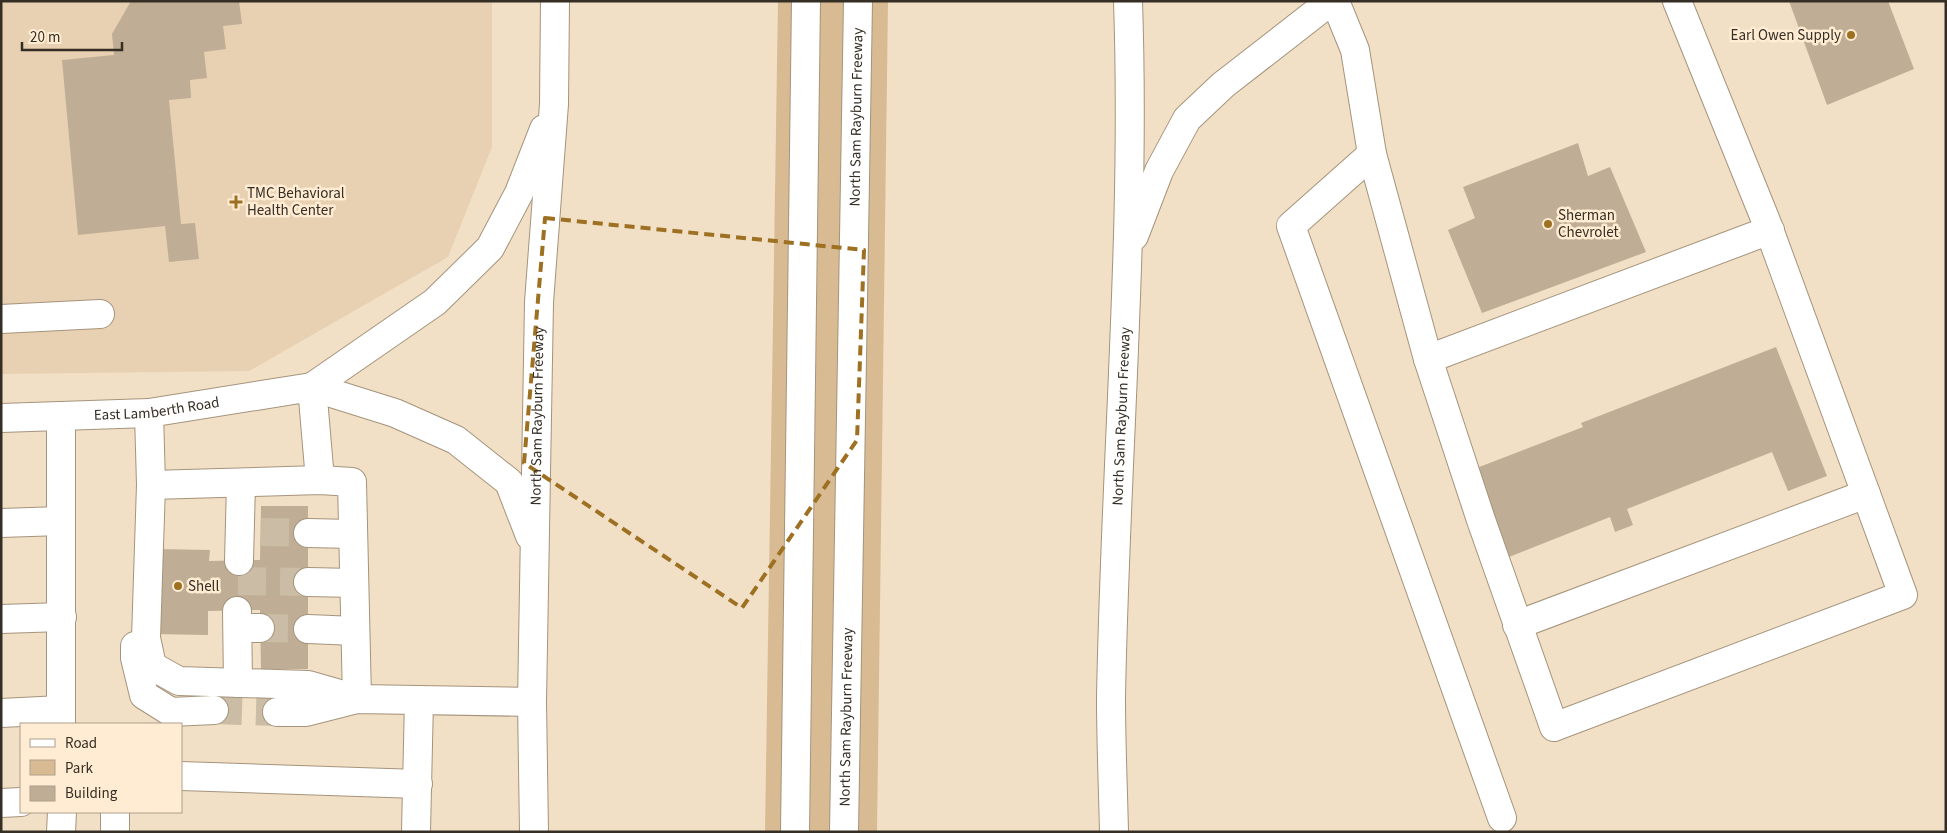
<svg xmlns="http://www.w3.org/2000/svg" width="1947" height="833" font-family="'Source Sans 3',sans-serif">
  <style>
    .built { fill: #e8d1b2 }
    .green { fill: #d8bb93 }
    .building { fill: #bfad95 }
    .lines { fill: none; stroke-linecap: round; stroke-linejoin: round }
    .minor-tunnel { stroke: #cbbca6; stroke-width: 28; stroke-dasharray: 28 14; stroke-linecap: butt }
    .minor-casing { stroke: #a5947c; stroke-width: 30 }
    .major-casing { stroke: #a5947c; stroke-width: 30 }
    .highway-casing { stroke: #a5947c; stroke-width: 30 }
    .minor { stroke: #fff; stroke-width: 28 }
    .major { stroke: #fff; stroke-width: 28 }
    .highway { stroke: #fff; stroke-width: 28 }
    .marked { fill: none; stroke: #9e7022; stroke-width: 4; stroke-dasharray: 10 6; stroke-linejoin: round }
    .poi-dot { fill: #9e7022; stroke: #ffecd3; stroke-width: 2 }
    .labels { text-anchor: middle; stroke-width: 5; stroke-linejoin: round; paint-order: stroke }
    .poi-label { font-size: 15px; fill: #352e24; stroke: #ffecd3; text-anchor: start }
    .street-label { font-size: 15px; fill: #352e24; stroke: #ffecd3 }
  </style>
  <rect width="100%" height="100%" fill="#f1dfc6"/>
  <!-- built -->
  <polygon class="built" points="1,1 492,1 492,147 448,257 249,371 1,374"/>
  <!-- green -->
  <polygon class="green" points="778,1 888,1 877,832 765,832"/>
  <!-- building -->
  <g class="building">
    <polygon points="131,1 239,1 242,24 223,26 226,49 204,52 207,78 190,80 191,98 169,100 181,224 195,223 199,259 169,262 165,226 78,235 62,60 114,55 112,34"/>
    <polygon points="1789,1 1888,1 1914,69 1827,105"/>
    <polygon points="1578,143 1588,176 1610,167 1646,252 1482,313 1448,230 1475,218 1463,187"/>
    <polygon points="1776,347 1827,476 1788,491 1772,452 1627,509 1633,525 1615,532 1610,517 1509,557 1474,469 1583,427 1581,423"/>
    <polygon points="261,506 308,506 308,669 261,669 260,610 208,611 208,635 153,634 155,549 210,550 209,561 260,560"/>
  </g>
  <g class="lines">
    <!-- minor-tunnel -->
    <g class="minor-tunnel">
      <polyline points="261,532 308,533"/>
      <polyline points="238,581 308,582"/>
      <polyline points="260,628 308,629"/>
      <polyline points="214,710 277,712"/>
    </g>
    <defs>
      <g id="minor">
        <polyline points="1335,1 1355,50 1372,154 1428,359 1481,520 1554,727 1903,595 1766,221 1677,1"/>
        <polyline points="1372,154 1291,226 1502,818"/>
        <polyline points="1,319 100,314"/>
        <polyline points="1428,359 1770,230"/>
        <polyline points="149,413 151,485 146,638 152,666 179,681 308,685 357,699"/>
        <polyline points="61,416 61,724"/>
        <path id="s1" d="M1 418 149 413 312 387 320 480"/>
        <polyline points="151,485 320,480 352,482 357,699"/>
        <polyline points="1,523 61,521"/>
        <polyline points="308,533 353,534"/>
        <polyline points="239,561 241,483"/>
        <polyline points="308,582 354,583"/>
        <polyline points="237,611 238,683"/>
        <polyline points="1,619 62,617"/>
        <polyline points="1517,625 1866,494"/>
        <polyline points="238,628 260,628"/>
        <polyline points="308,629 355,631"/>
        <polyline points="135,646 135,658 144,695 171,712 214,710"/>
        <polyline points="277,712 306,712 357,699 532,702"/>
        <polyline points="1,713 61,710"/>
        <polyline points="181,776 418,784"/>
        <polyline points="1,803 21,802"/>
        <polyline points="61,832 62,812"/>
        <polyline points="115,832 115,812"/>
        <polyline points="416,832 419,700"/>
      </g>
      <g id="major">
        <polyline points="1134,236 1159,171 1187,119 1223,85 1331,1"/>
        <polyline points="312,387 435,302 490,248 519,193 544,129"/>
        <polyline points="312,387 395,413 456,440 509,482 530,536"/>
        <path id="s2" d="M534 832 532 702 539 302 554 104 555 1"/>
        <path id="s3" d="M1114 832C1113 787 1111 743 1111 698 1115 466 1136 234 1128 1"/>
      </g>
      <g id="highway">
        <polyline points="795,832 806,1"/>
        <path id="s4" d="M844 832 858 1"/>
      </g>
    </defs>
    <!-- minor casing -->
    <use href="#minor" class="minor-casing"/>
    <!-- major casing -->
    <use href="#major" class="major-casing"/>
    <!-- highway casing -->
    <use href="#highway" class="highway-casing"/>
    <!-- minor -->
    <use href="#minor" class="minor"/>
    <!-- major -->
    <use href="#major" class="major"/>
    <!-- highway -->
    <use href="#highway" class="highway"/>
  </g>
  <!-- marked area -->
  <path class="marked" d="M545 218 864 250 857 440 742 608 524 463Z"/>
  <!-- markers -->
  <g class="poi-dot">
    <circle cx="1851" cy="35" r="5"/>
    <path d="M233.5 194.5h5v5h5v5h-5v5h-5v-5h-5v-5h5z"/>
    <circle cx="1548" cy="224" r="5"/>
    <circle cx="178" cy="586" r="5"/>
  </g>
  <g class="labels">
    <!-- poi labels -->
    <g class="poi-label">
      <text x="1841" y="40" text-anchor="end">Earl Owen Supply</text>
      <text x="247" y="198">TMC Behavioral<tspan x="247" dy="17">Health Center</tspan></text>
      <text x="1558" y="220">Sherman<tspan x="1558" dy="17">Chevrolet</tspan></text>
      <text x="188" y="591">Shell</text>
    </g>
    <!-- street labels -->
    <g class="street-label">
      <text dy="5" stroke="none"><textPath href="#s4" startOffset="715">North Sam Rayburn Freeway</textPath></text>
      <text dy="5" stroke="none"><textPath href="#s1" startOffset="156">East Lamberth Road</textPath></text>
      <text dy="5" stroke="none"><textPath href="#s2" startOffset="416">North Sam Rayburn Freeway</textPath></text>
      <text dy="5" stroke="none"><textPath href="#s3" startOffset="416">North Sam Rayburn Freeway</textPath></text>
      <text dy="5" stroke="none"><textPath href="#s4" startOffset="115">North Sam Rayburn Freeway</textPath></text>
    </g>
  </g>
  <!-- border -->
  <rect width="1947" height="833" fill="none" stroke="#352e24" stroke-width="5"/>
  <!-- legend -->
  <rect x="20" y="723" width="162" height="90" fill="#ffecd3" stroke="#aea08d"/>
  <rect x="30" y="739" width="25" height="8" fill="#ffffff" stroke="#aea08d"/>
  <text x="65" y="748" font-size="15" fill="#352e24">Road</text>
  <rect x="30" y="760" width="25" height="15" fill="#d8bb93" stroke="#aea08d"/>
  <text x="65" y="773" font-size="15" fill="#352e24">Park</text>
  <rect x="30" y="786" width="25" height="15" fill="#bfad95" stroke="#aea08d"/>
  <text x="65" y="798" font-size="15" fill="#352e24">Building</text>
  <!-- scale -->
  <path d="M22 42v8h100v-8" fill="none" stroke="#352e24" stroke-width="2.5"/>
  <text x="30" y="42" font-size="15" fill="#352e24" stroke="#ffecd3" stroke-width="4" paint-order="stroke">20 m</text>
</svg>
